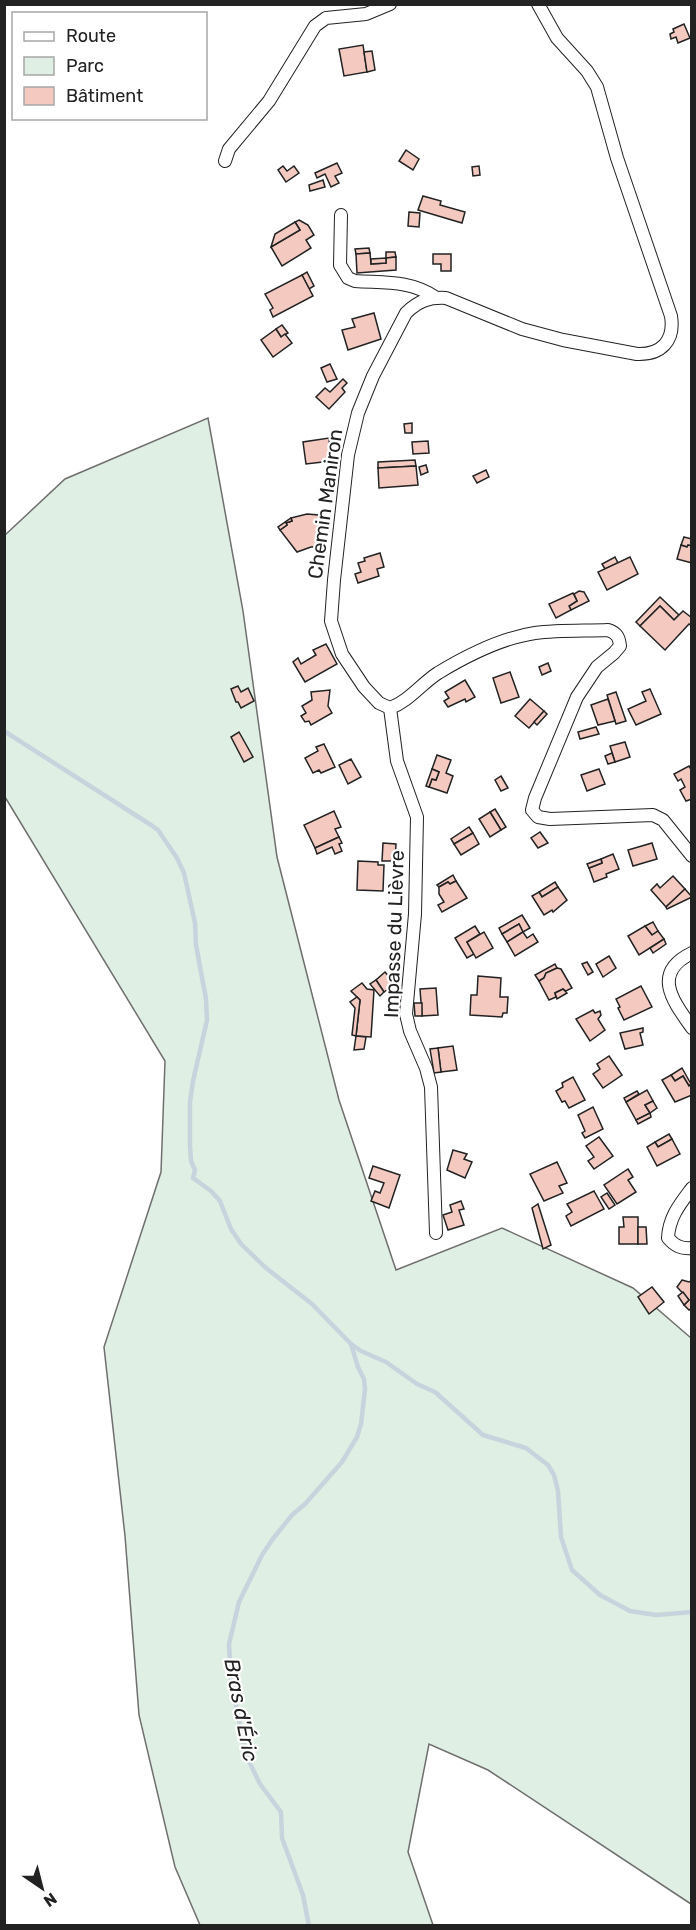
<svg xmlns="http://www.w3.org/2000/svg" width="696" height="1930" font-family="Rubik,sans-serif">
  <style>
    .green { fill: #e0efe3; stroke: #6f6f6f; stroke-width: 1.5 }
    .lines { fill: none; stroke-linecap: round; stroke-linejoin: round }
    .stream { stroke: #c7d3dd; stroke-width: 4.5 }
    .building { fill: #f3c9c0; stroke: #222; stroke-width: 1.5 }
    .minor-casing { stroke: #222; stroke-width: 14 }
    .minor { stroke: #fff; stroke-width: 12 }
    .labels { text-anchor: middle; stroke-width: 4.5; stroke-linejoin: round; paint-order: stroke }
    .street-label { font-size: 20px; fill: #222; stroke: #fff }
    .water-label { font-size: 21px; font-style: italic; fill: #222; stroke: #fff }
  </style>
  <rect width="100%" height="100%" fill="#fff"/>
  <!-- green -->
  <polygon class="green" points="208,418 243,611 277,857 339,1100 396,1270 502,1228 633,1288 691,1338 691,1904 488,1770 429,1744 408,1852 433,1925 200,1925 175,1867 139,1715 125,1536 104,1347 161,1172 165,1061 5,797 5,535 65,479"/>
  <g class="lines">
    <!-- stream -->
    <g class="stream">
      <polyline points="4,731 151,825 158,830 177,858 184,873 195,923 196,945 206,999 207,1020 193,1081 190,1102 190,1146 191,1161 195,1170 193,1178 211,1191 220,1201 231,1229 241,1244 266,1268 312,1304 351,1344 361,1351 386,1362 417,1384 435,1392 483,1435 526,1448 548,1465 554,1475 558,1491 561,1537 572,1570 581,1578 600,1595 630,1611 656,1615 692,1612"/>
      <polyline points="309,1926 303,1895 282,1838 281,1812 260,1784 246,1755 231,1679 229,1644 239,1602 262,1555 272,1540 292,1515 305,1504 342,1462 357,1437 361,1424 365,1389 364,1379 358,1367 351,1344"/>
    </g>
  </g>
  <!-- building -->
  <g class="building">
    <polygon points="684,24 690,38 678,43 676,37 671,39 670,34 674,32 673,29"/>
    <polygon points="363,45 367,72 344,76 339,49"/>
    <polygon points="372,51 375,70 367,72 364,52"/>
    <polygon points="406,150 419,159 413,170 399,161"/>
    <polygon points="337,163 342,173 335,176 339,183 331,187 325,174 317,178 315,173"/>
    <polygon points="283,166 287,171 294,166 299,173 286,182 278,170"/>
    <polygon points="479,166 480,175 473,176 472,167"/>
    <polygon points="323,180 325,187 310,191 309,185"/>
    <polygon points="423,196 441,201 440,205 465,212 462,223 418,210"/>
    <polygon points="409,212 420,213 419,227 408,226"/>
    <polygon points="299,220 308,225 314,235 306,240 311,248 282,266 271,247 300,230 295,222"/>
    <polygon points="295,222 300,230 271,247 275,234"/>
    <polygon points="369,248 370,253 356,254 355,249"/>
    <polygon points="386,252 395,252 396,257 386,258"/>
    <polygon points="370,253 371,264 386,263 386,258 396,257 396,270 357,273 356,254"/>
    <polygon points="433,254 451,254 451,271 441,271 441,264 433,264"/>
    <polygon points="386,258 386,263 371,264 371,259"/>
    <polygon points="307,272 314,286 309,289 302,275"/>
    <polygon points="302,275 313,296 273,317 270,310 273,308 265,294"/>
    <polygon points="374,313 381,339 348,350 342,330 355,327 352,319"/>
    <polygon points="282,325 288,333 281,337 276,329"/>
    <polygon points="276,329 281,337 285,334 292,343 273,357 261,340"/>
    <polygon points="330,364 337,379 327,382 321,368"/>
    <polygon points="343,379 347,383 342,388 345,392 329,409 316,397 325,388 330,392"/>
    <polygon points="412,423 412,433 405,433 404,424"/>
    <polygon points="329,438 331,461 306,464 303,442"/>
    <polygon points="428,441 429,453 413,454 412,442"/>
    <polygon points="415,460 416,466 378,468 378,462"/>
    <polygon points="426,465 428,472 421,475 419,467"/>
    <polygon points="416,466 418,485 379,488 378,468"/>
    <polygon points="486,470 489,477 477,483 473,476"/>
    <polygon points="307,514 319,515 322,546 311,547 297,552 280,530 287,525 286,523 292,521 291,518"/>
    <polygon points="291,518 292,521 286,523 287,525 280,530 278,527"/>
    <polygon points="684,537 692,539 692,546 688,545 687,547 681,545"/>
    <polygon points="681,545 687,547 688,545 692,546 692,563 677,559"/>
    <polygon points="380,553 384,567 377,569 379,576 358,583 355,574 361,572 358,563 365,561 364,558"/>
    <polygon points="615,557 618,563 605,569 602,564"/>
    <polygon points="630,557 638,574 607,590 598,572"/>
    <polygon points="579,591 584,592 589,601 571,610 569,606 577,601 574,594"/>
    <polygon points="573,593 577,601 569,606 571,610 556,618 549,604"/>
    <polygon points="660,597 679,615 674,620 660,606 640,626 636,622"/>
    <polygon points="660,606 674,620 683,611 692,618 692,626 689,624 665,650 640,626"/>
    <polygon points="326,644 337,664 305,682 293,662 298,658 301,664 316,655 313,650"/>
    <polygon points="548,663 551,671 542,675 539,667"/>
    <polygon points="510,672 519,697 501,703 493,678"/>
    <polygon points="465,680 475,697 466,702 465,699 448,707 444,701 449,698 445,692"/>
    <polygon points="238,686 241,692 248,688 254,701 241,708 238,702 236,702 231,689"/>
    <polygon points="650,689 661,714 636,725 628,709 646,701 642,692"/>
    <polygon points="330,690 328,706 332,713 311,725 309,721 305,722 301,716 306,713 302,706 312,700 311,692"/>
    <polygon points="616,692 626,721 616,724 607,695"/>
    <polygon points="530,699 544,711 529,728 515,716"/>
    <polygon points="608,699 615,721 598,725 591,705"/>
    <polygon points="544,711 547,714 537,725 534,722"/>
    <polygon points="596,727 599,734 580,739 578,732"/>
    <polygon points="239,732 253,757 244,762 231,737"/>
    <polygon points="625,742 630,757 615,762 610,746"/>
    <polygon points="324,744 335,767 321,773 319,770 313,773 305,758 318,751 316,747"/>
    <polygon points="612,753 615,762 608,764 605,756"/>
    <polygon points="437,755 451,760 446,773 453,776 447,793 429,787 432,779 436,780 439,772 432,769"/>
    <polygon points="351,759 361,777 348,784 339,765"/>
    <polygon points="689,766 692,771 692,799 686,801 680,790 685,787 681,779 678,781 674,774"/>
    <polygon points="432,769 439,772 436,780 432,779 429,787 426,786"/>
    <polygon points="599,769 605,784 587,791 581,775"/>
    <polygon points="501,776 508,788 501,791 495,780"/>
    <polygon points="495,809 506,827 501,830 490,812"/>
    <polygon points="334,811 341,827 335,829 339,837 315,848 304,825"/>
    <polygon points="490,812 501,830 490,837 479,819"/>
    <polygon points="469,827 473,833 454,844 451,839"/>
    <polygon points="540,832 548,843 538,848 531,838"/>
    <polygon points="473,833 479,844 461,855 454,844"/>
    <polygon points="339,837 342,843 339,844 342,851 335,854 332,847 317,854 315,848"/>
    <polygon points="383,843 396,844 395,861 382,861"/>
    <polygon points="652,843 657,859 633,866 628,850"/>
    <polygon points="613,854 619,869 606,874 607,877 594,882 589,868 602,863 601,859"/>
    <polygon points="601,859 602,863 589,868 587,864"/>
    <polygon points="358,861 378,862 378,865 384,865 383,891 357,890"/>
    <polygon points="453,875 456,881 450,884 448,882 439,887 437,885"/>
    <polygon points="673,876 685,889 666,907 651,890 657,884 660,888"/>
    <polygon points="456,881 467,898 442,912 438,905 444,902 439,894 439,887 448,882 450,884"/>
    <polygon points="555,882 558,887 542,897 539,892"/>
    <polygon points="558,887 567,900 553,912 552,910 544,915 532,896 539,892 542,897"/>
    <polygon points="685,889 692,897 667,909 666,907"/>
    <polygon points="522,915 530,928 523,932 519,924 502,934 499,928"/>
    <polygon points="653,922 658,931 652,935 645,926"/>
    <polygon points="519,924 523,932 507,942 502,934"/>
    <polygon points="475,926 480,934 467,942 474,954 467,958 455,938"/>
    <polygon points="645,926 652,935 658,931 664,939 639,955 628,936"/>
    <polygon points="484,932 493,948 476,958 467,942"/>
    <polygon points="523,932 527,938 533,934 538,942 515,956 507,942"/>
    <polygon points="664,939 666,944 653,953 650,948"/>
    <polygon points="609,956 616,968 603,977 596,964"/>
    <polygon points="587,962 593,972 588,975 582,964"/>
    <polygon points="555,964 557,968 546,973 544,978 539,981 535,975"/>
    <polygon points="557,968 561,969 572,988 566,991 563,989 555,993 556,997 549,1000 539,981 544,978 546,973"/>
    <polygon points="385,972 395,984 384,992 376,980"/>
    <polygon points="478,976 501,978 500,997 508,997 507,1013 503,1013 502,1017 470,1015 471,995 477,995"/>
    <polygon points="376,980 384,992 380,996 370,984"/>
    <polygon points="362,983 367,989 374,990 371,1037 356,1036 360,1000 351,991"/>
    <polygon points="641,986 652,1007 624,1020 618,1008 620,1007 616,999"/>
    <polygon points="436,988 438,1015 422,1016 420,989"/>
    <polygon points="563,989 567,993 557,999 555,993"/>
    <polygon points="357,997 360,1000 356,1036 352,1035 355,1008 350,1002"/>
    <polygon points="414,1003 422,1003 422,1016 415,1016"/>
    <polygon points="593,1010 595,1013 600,1011 601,1015 598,1019 605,1030 590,1041 576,1019"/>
    <polygon points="643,1028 643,1032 640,1033 643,1045 625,1049 620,1033"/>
    <polygon points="356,1036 366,1037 364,1049 354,1050"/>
    <polygon points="453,1046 457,1070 441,1072 438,1048"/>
    <polygon points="438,1048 441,1072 434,1073 430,1049"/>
    <polygon points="609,1056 622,1075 603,1088 593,1074 600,1069 597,1064"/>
    <polygon points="682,1068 691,1084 689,1086 683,1076 675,1081 671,1075"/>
    <polygon points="671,1075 675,1081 683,1076 689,1086 691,1084 692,1095 675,1102 662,1080"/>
    <polygon points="573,1077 585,1100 569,1108 565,1101 562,1102 556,1091 563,1087 562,1083"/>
    <polygon points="647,1090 653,1101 645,1105 650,1113 636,1120 626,1102"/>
    <polygon points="637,1091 639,1094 626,1102 624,1098"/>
    <polygon points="653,1101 657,1108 650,1113 645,1105"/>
    <polygon points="593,1107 603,1129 585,1138 582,1133 585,1131 578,1115"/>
    <polygon points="650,1113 651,1117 638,1124 636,1120"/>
    <polygon points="669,1134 672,1139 658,1147 655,1142"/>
    <polygon points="599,1137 613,1156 594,1169 588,1161 594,1157 586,1146"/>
    <polygon points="672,1139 680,1154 657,1166 647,1147 655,1142 658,1147"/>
    <polygon points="453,1150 467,1154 464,1159 472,1162 465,1178 447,1170"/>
    <polygon points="557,1162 567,1183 559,1186 563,1193 544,1201 530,1174"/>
    <polygon points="373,1166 400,1175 389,1208 371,1201 375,1191 380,1193 384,1183 369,1178"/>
    <polygon points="628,1169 633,1177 628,1180 636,1192 617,1204 604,1185"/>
    <polygon points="594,1191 604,1209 571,1226 566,1216 572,1212 567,1204"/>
    <polygon points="607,1193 615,1205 609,1209 601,1197"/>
    <polygon points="461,1201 464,1209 459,1210 464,1225 448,1230 443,1215 452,1212 450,1205"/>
    <polygon points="538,1204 551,1245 543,1249 532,1208"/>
    <polygon points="623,1217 638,1217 638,1244 619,1244 619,1227 624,1227"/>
    <polygon points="638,1227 646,1227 647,1244 638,1244"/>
    <polygon points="682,1280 689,1282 692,1280 692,1308 689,1310 684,1305 689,1300 677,1287"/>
    <polygon points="652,1287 664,1302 649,1314 638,1297"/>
    <polygon points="683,1292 689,1300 684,1305 678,1296"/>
  </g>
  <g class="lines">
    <defs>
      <g id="minor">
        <path d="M538 4 557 38 587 71 597 87 617 158 671 316C675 341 661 355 637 354L563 340 522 329 446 298C429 297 418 301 406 313L373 376 358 413 348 455 334 580 331 621 342 654 364 687 379 703 390 708C409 701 421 684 438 673 466 656 501 638 535 633 559 630 584 631 608 630 617 633 619 637 620 646L614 653 597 667 577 697 535 798 532 810 538 817 550 819 653 815 663 820 692 856"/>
        <polyline points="225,161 229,149 269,101 315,26 326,18 366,14 390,4"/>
        <path d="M341 215 340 265 348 278 355 281C384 283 410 280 435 297"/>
        <polyline points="390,708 397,761 417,817 415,914 406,1014 410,1031 426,1068 431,1087 436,1233"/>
        <path d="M692 953C651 973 673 1001 692 1028"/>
        <path d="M692 1188C680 1204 669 1217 668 1238 675 1246 681 1249 692 1248"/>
      </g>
    </defs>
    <!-- minor casing -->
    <use href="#minor" class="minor-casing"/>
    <!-- minor -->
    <use href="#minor" class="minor"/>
  </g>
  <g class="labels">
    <!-- street labels -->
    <g class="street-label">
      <text transform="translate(325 504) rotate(-82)" y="7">Chemin Maniron</text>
      <text transform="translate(394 934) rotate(-88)" y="7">Impasse du Lièvre</text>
    </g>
    <!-- water labels -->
    <g class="water-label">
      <text transform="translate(241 1710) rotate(79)" y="7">Bras d'Éric</text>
    </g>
  </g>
  <!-- border -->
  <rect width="696" height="1930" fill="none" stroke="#222222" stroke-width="12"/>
  <!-- legend -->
  <rect x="12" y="12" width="195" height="108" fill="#ffffff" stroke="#a7a7a7" stroke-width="1.5"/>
  <rect x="24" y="32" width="30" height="9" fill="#ffffff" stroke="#a7a7a7" stroke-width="1.5"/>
  <text x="66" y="42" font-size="18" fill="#222222">Route</text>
  <rect x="24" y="57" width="30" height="18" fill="#e0efe3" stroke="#a7a7a7" stroke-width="1.5"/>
  <text x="66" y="72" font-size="18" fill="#222222">Parc</text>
  <rect x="24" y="87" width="30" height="18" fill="#f3c9c0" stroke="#a7a7a7" stroke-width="1.5"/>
  <text x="66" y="102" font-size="18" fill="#222222">Bâtiment</text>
  <!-- north arrow -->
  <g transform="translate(42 1888) rotate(145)" stroke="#ffffff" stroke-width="4.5" paint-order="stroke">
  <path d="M0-4.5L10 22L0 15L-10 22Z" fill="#222222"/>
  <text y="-9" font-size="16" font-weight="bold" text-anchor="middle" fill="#222222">N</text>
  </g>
</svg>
